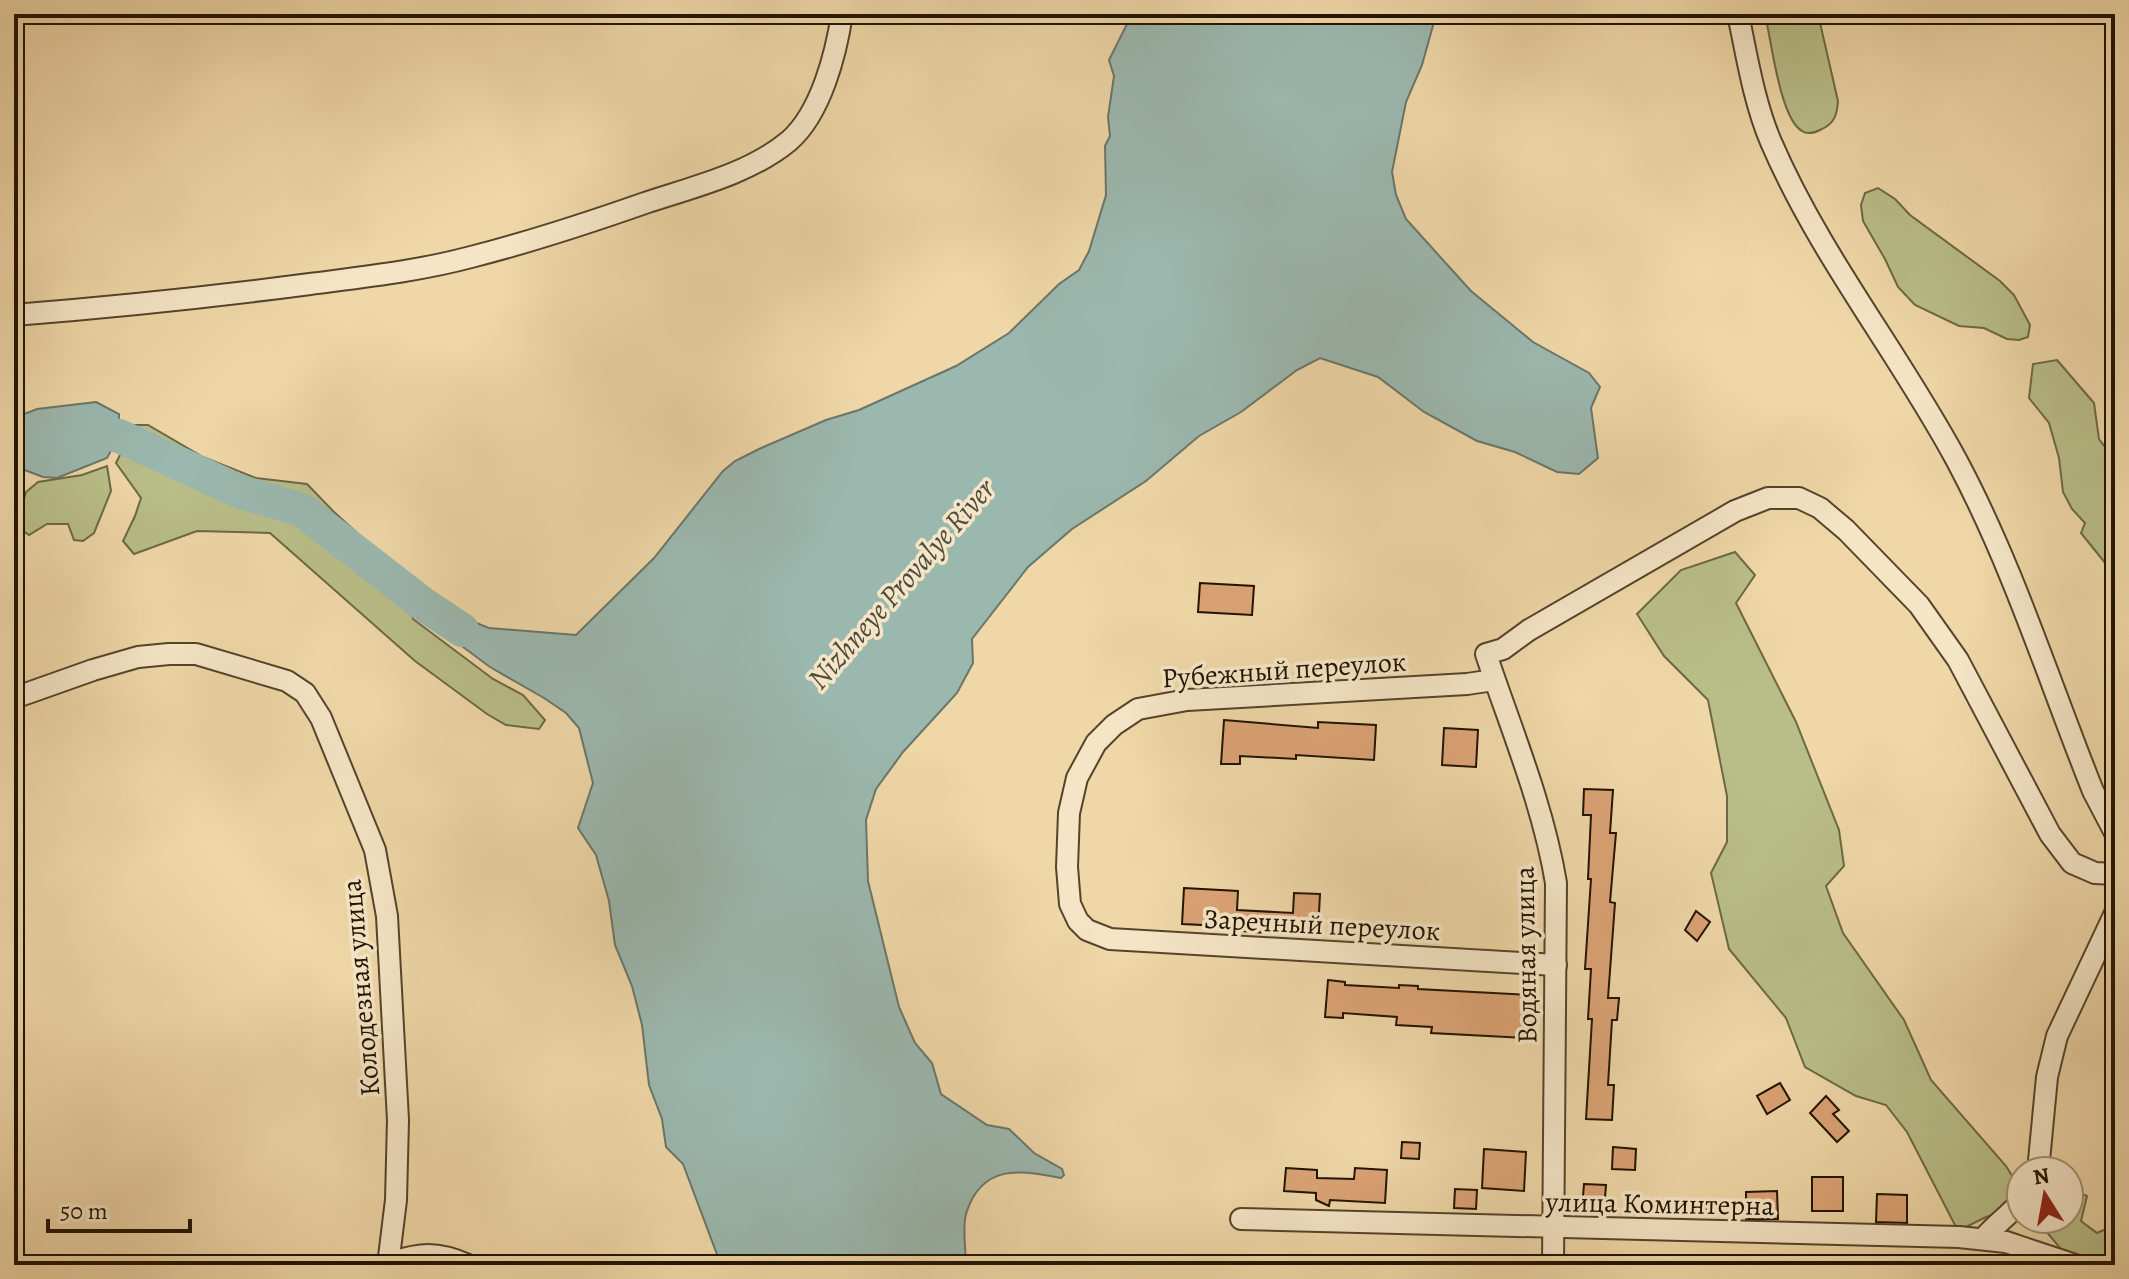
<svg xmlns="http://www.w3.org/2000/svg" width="2129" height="1279" font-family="Alegreya,serif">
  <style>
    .green { fill: #b9be88; stroke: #6d6845; stroke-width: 2 }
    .water { fill: #9bb8af; stroke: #6a766a; stroke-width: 2 }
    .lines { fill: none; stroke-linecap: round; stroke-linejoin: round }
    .river { stroke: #9bb8af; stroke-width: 34 }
    .building { fill: #dba375; stroke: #211302; stroke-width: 2 }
    .street-casing { stroke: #54442b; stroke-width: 24 }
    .street { stroke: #f5e5c6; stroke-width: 20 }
    .labels { text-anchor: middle; stroke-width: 7; stroke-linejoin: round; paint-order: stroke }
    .street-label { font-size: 28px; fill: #211302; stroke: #f5e5c6 }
    .water-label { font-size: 30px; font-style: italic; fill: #4c4d3f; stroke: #f5e5c6 }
  </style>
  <rect width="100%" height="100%" fill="#efd7a7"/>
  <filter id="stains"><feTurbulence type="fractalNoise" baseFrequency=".0025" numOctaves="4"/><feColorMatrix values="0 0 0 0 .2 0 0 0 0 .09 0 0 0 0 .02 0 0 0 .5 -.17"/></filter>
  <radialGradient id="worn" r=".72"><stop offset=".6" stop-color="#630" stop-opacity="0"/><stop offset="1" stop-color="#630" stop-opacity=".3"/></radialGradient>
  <!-- green -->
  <g class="green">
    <path d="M1765 14H1818L1838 101C1837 116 1834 124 1820 130 1814 133 1808 135 1802 131 1780 119 1771 39 1765 14Z"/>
    <polygon points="1878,188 1895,199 1910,215 2000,281 2014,295 2030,325 2028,337 2019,340 2007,339 1984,328 1959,326 1915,305 1898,287 1885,259 1863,221 1861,205 1865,193"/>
    <polygon points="2057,360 2094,403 2099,439 2112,456 2115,482 2115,565 2110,569 2081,533 2085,523 2072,509 2063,492 2059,458 2049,423 2029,398 2033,364"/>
    <polygon points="135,425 148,425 203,457 256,478 307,484 334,512 407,578 413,619 493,679 523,695 545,720 539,729 506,725 487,714 415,661 270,533 197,531 134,554 123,541 135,516 141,498 116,463"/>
    <polygon points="107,466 111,491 94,533 83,541 74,540 68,524 47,524 29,535 22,530 19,516 26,492 38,482 82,475"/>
    <polygon points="1735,552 1755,575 1736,603 1796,722 1839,830 1844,866 1826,886 1843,933 1904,1020 1931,1080 2006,1166 2021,1190 2021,1206 1986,1217 1958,1231 1907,1132 1886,1105 1856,1096 1805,1067 1786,1018 1729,949 1711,873 1727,842 1727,796 1708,700 1664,656 1637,614 1681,570"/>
    <polygon points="2069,1193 2080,1193 2087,1196 2081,1221 2097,1233 2115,1225 2115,1263 2066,1255 2044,1229 2045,1219 2069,1219"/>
  </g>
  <!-- water -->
  <g class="water">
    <path d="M1132 14H1443L1434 22 1422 65 1406 102 1392 172 1396 195 1406 219 1471 291 1533 342 1589 373 1600 387 1591 408 1598 458 1579 474 1557 472 1515 452 1477 441 1424 412 1378 377 1320 358 1297 370 1241 412 1199 436 1146 481 1072 529 1028 567 972 639 973 663 957 693 903 752 876 789 866 820 868 881 899 1007 915 1043 932 1063 941 1094 987 1125 1009 1129 1034 1153 1062 1169 1064 1175 1061 1178C1021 1169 981 1164 966 1214 962 1228 966 1250 966 1265H721L683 1164 666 1147 662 1119 649 1085 642 1025 632 986 615 945 609 901 596 855 578 828 593 783 579 728 566 713 544 698 490 667 424 618 423 604 436 600 464 618 489 628 576 635 654 558 723 471 735 461 759 449 826 420 859 410 956 366 1009 333 1059 284 1079 270 1089 251 1106 195 1105 146 1110 136 1108 117 1114 76 1109 60Z"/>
    <polygon points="96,402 119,414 119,436 107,458 57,478 43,477 14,466 14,418 37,409"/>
  </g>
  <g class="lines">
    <!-- river -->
    <polyline class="river" points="14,432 79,428 119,436 241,492 302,510 423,604 462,630"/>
  </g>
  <!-- building -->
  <g class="building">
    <polygon points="1200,583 1254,586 1252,615 1198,612"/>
    <polygon points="1224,720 1318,728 1318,722 1376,725 1374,760 1296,755 1296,759 1240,756 1240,764 1221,764"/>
    <polygon points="1444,728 1478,730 1476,767 1442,765"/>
    <polygon points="1584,789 1613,790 1610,833 1616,833 1610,902 1615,903 1608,998 1619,998 1617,1020 1612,1020 1608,1085 1614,1085 1612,1120 1586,1119 1592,1019 1588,1019 1591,969 1585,969 1591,879 1588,879 1591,815 1583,815"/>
    <polygon points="1184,888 1238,891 1237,910 1293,913 1294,893 1320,894 1318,932 1277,930 1277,934 1243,931 1244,927 1182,924"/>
    <polygon points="1696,911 1710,922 1697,941 1685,930"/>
    <polygon points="1328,980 1345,982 1345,985 1399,988 1399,985 1418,986 1418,989 1530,995 1527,1038 1431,1033 1432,1027 1396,1025 1397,1017 1343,1013 1343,1018 1325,1017"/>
    <polygon points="1780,1083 1790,1100 1767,1114 1757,1096"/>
    <polygon points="1826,1096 1839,1110 1833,1114 1849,1131 1837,1142 1810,1113"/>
    <polygon points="1402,1142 1420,1143 1419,1159 1401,1158"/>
    <polygon points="1613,1147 1636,1149 1635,1170 1612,1169"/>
    <polygon points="1484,1149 1526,1152 1524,1191 1482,1188"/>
    <polygon points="1286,1168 1317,1170 1317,1178 1354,1179 1355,1168 1387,1170 1385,1203 1330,1200 1329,1206 1316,1200 1316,1193 1284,1191"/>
    <rect x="1812" y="1177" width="31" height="34"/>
    <polygon points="1584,1184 1606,1185 1604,1210 1582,1208"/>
    <polygon points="1455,1189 1477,1190 1476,1209 1454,1208"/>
    <polygon points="1777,1191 1778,1219 1746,1219 1746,1192"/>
    <polygon points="1877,1194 1907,1195 1907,1223 1876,1222"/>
    <polygon points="1682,1199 1706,1199 1706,1215 1683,1215"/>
  </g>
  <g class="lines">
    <defs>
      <g id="street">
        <path d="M1738 14C1747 57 1754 102 1771 142 1820 256 1899 353 1957 461 2013 566 2049 681 2093 791L2115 833"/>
        <path d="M14 315C113 307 211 297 310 284 363 277 419 271 471 257 530 242 588 223 645 203 693 187 749 174 789 141 821 113 836 54 842 14"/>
        <polyline points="1494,680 1467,684 1187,700 1138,709 1114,725 1096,743 1077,778 1069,813 1067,867 1070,904 1078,921 1087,930 1110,939 1556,965"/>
        <polyline points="14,698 93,670 138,657 169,654 196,654 287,681 305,693 321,718 375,850 387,916 398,1120 396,1200 388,1265"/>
        <polyline points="2038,1171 2047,1077 2057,1036 2115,913"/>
        <polyline points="1241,1219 1959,1237 2006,1242 2075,1265"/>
        <path d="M1983 1239C1995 1224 2009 1216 2021 1201"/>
        <path d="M389 1263C420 1253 437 1251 468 1265"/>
        <path d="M1553 1265 1556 883C1543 804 1511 729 1486 654L1503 649 1529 630 1735 511 1768 498H1799L1820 508 1846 530 1919 605 1958 660 2050 834 2072 863 2095 873 2115 874"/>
      </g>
    </defs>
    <!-- street casing -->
    <use href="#street" class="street-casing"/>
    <!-- street -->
    <use href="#street" class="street"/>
  </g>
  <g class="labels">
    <!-- street labels -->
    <g class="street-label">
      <text transform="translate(1284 669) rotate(-4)" y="10">Рубежный переулок</text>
      <text transform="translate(1322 924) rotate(3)" y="10">Заречный переулок</text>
      <text transform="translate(1525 955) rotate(-91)" y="10">Водяная улица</text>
      <text transform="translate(360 988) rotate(-95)" y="10">Колодезная улица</text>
      <text transform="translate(1660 1203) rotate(1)" y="10">улица Коминтерна</text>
    </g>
    <!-- water labels -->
    <g class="water-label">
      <text transform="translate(901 584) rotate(-49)" y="10">Nizhneye Provalye River</text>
    </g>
  </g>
  <!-- margin -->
  <rect width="2129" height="1279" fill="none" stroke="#efd7a7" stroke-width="48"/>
  <rect x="16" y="16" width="2097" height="1247" fill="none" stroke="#211302" stroke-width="4"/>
  <rect x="24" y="24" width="2081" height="1231" fill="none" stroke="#211302" stroke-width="2"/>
  <!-- north arrow -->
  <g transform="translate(2045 1195) rotate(349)"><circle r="38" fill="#f5e5c6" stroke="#a09178" stroke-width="2"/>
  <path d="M0-6L14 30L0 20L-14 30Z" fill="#8f2418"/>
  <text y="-12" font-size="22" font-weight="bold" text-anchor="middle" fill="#211302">N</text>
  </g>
  <!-- scale -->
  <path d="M48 1219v12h142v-12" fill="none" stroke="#211302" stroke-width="4"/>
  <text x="60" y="1219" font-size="24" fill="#211302" stroke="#f5e5c6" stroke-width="6" paint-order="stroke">50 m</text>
  <rect width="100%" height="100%" filter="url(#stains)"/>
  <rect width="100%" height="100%" fill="url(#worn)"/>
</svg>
